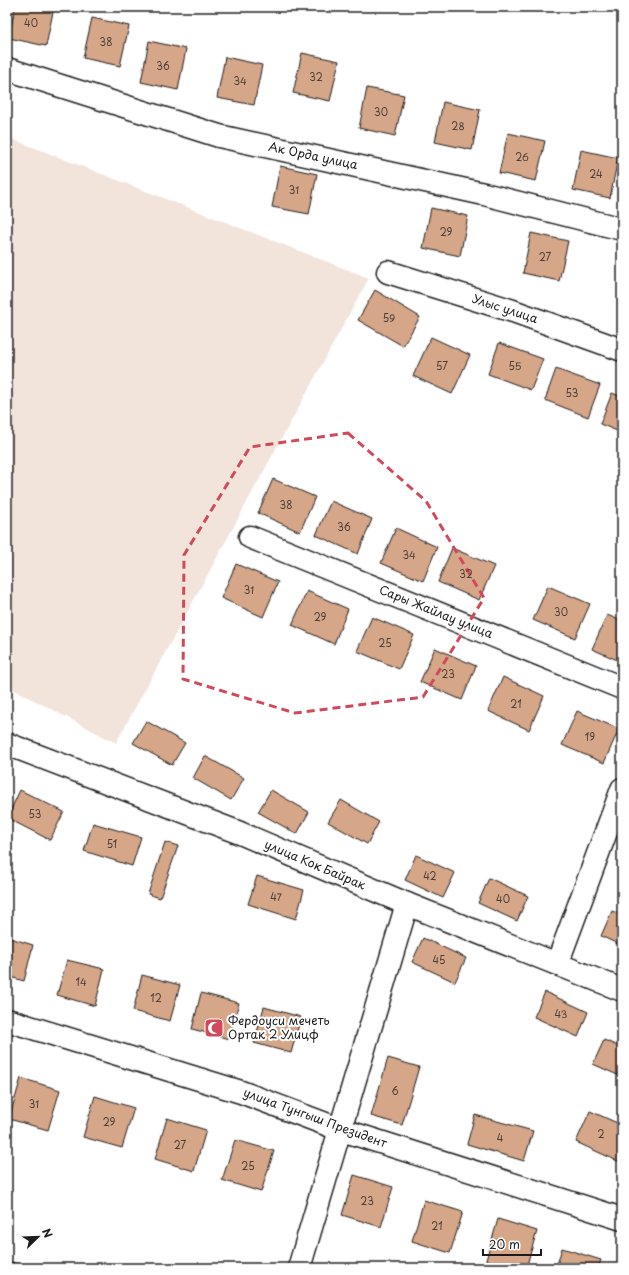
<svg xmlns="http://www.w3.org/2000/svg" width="629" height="1275" font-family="'Playpen Sans',sans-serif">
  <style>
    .built { fill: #f2e4db }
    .building { fill: #d5a688; stroke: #1c1c1c }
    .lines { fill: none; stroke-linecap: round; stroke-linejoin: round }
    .street-casing { stroke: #1c1c1c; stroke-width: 25 }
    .street { stroke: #fff; stroke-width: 22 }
    .marked { fill: none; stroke: #d1495b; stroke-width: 3; stroke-dasharray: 8 5; stroke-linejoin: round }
    .labels { text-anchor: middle; stroke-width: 4; stroke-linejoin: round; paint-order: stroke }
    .number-label { font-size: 10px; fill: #4a3e37 }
    .street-label { font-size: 12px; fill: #1c1c1c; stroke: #fff }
    .poi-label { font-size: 12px; fill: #1c1c1c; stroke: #fff; text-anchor: start }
  </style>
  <rect width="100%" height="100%" fill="#fff"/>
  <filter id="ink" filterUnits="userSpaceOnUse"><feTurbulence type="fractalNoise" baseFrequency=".025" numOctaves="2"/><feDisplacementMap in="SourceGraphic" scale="8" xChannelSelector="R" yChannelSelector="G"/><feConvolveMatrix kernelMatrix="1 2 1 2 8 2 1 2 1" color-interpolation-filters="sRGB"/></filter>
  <g filter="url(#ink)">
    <!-- built -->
    <polygon class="built" points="7,137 369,278 116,743 7,686"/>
    <!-- building -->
    <g class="building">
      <polygon points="15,7 54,7 46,46 9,38"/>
      <polygon points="608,7 622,7 622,13 608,10"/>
      <polygon points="92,18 129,26 120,66 83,58"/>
      <polygon points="149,41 186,49 178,90 141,82"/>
      <polygon points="302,53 339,61 330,101 293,93"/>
      <polygon points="225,57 262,65 254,105 217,98"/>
      <polygon points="367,88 404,95 395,136 359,128"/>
      <polygon points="443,102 480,110 472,150 435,142"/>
      <polygon points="508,133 545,141 536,181 499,173"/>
      <polygon points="581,150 618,158 610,198 573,190"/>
      <polygon points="280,166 317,174 309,214 272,207"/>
      <polygon points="431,208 468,216 460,256 423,248"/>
      <polygon points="531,233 568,241 559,281 523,273"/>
      <polygon points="375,290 420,317 403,346 358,320"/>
      <polygon points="431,337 470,355 452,394 413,376"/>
      <polygon points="499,343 543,359 531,390 488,374"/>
      <polygon points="556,369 600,385 588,417 545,400"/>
      <polygon points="612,393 622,397 622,433 600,424"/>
      <polygon points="273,479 315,497 300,532 258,513"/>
      <polygon points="331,501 372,519 358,554 316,535"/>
      <polygon points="396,528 437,547 423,581 381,563"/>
      <polygon points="452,548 494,566 479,600 438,582"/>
      <polygon points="236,564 278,582 263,617 221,598"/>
      <polygon points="548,586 590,604 575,638 533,620"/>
      <polygon points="307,591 348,609 334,644 292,625"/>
      <polygon points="607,615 622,621 622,662 592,649"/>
      <polygon points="372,617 414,635 399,669 357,651"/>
      <polygon points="435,648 476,666 462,700 420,682"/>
      <polygon points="503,677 544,696 529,730 488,711"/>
      <polygon points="577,711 619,729 604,763 562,745"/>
      <polygon points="146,721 185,743 172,765 133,743"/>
      <polygon points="205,756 244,778 231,800 193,778"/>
      <polygon points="20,790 64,812 50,840 7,818"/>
      <polygon points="271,790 309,812 297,834 258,812"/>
      <polygon points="341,800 379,822 367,844 328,822"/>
      <polygon points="93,823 141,837 132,866 84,851"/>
      <polygon points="165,842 178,846 160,898 148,894"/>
      <polygon points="416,855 455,873 443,898 405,880"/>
      <polygon points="257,876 304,890 296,919 248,904"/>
      <polygon points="489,878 528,896 517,921 478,903"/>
      <polygon points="612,911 622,915 622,946 601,936"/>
      <polygon points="7,937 33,945 24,981 7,976"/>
      <polygon points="423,938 466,958 455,982 412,962"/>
      <polygon points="67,960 104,969 95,1006 57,995"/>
      <polygon points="142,975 180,985 170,1021 133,1011"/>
      <polygon points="545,992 588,1012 578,1037 534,1017"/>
      <polygon points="201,993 239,1003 229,1039 192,1029"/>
      <polygon points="264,1007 301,1017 291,1053 254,1043"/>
      <polygon points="604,1040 622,1048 622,1077 593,1064"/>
      <polygon points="388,1058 419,1067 402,1125 371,1116"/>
      <polygon points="21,1078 60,1090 48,1130 9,1119"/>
      <polygon points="95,1096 134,1108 122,1148 83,1137"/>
      <polygon points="590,1111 622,1125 622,1163 576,1142"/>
      <polygon points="475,1115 533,1131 524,1161 467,1144"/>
      <polygon points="167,1118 206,1130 194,1171 155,1159"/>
      <polygon points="235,1140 274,1151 261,1192 222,1180"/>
      <polygon points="354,1175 393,1187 381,1227 342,1215"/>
      <polygon points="424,1200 463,1212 450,1253 412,1241"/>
      <polygon points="498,1219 537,1231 526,1268 512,1268 486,1260"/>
      <polygon points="562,1248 601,1260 598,1268 556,1268"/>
      <polygon points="7,1261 26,1266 25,1268 7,1268"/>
    </g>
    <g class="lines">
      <defs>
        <g id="street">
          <polyline points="7,69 219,136 484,194 622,229"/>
          <polyline points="388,272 513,311 622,350"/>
          <polyline points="250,537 622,688"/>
          <polyline points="7,744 240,833 407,904 622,990"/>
          <polyline points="557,964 622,789"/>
          <polyline points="7,1020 241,1092 339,1129 622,1219"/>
          <polyline points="299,1268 407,904"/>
        </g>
      </defs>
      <!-- street casing -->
      <use href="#street" class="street-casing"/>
      <!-- street -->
      <use href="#street" class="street"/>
    </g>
  </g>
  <!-- marked area -->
  <path class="marked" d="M348 433 426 501 484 598 423 697 295 713 183 679 184 555 250 447Z"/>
  <!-- icons -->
  <defs>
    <symbol id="mosque-square" viewBox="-11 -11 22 22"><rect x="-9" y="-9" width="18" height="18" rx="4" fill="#d1495b" stroke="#fff"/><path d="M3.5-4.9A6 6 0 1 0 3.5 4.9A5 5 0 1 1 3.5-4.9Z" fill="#fff"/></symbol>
  </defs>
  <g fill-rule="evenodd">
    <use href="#mosque-square" x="203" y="1017" width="22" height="22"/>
  </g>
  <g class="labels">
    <!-- number labels -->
    <g class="number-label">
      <text x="31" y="27">40</text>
      <text x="106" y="46">38</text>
      <text x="163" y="70">36</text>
      <text x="316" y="81">32</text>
      <text x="240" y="85">34</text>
      <text x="381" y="116">30</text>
      <text x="458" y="130">28</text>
      <text x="522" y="161">26</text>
      <text x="596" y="178">24</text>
      <text x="294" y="194">31</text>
      <text x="446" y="236">29</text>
      <text x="545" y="261">27</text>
      <text x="389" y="322">59</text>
      <text x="442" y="370">57</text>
      <text x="515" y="370">55</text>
      <text x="572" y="397">53</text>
      <text x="286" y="509">38</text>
      <text x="344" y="531">36</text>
      <text x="409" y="559">34</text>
      <text x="466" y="578">32</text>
      <text x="249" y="594">31</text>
      <text x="561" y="616">30</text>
      <text x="320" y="621">29</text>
      <text x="385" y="647">25</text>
      <text x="448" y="678">23</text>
      <text x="516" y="708">21</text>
      <text x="590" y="741">19</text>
      <text x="35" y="818">53</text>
      <text x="112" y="848">51</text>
      <text x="430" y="880">42</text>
      <text x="276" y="901">47</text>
      <text x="503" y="903">40</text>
      <text x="439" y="964">45</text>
      <text x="81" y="986">14</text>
      <text x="156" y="1002">12</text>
      <text x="561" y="1018">43</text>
      <text x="395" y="1095">6</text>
      <text x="34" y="1108">31</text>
      <text x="109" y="1126">29</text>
      <text x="601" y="1138">2</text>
      <text x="500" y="1142">4</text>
      <text x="180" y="1149">27</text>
      <text x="248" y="1170">25</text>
      <text x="367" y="1205">23</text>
      <text x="437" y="1230">21</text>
    </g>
    <!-- street labels -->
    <g class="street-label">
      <text transform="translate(313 156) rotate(12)" y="4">Ак Орда улица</text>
      <text transform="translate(505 309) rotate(18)" y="4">Улыс улица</text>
      <text transform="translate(436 612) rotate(22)" y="4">Сары Жайлау улица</text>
      <text transform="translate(315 865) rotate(23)" y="4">улица Кок Байрак</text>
      <text transform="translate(315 1118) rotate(20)" y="4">улица Тунгыш Президент</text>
    </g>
    <!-- poi labels -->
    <g class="poi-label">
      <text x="228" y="1025">Фердоуси мечеть<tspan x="228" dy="14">Ортак 2 Улицф</tspan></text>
    </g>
  </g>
  <!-- margin -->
  <rect width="629" height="1275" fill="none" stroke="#fff" stroke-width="24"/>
  <rect x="12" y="12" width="605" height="1251" fill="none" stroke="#1c1c1c" stroke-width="1.5" filter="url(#ink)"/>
  <!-- north arrow -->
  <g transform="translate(38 1237) rotate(67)" stroke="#ffffff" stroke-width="3" paint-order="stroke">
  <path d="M0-3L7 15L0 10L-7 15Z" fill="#1c1c1c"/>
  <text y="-6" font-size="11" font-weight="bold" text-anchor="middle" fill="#1c1c1c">N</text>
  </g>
  <!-- scale -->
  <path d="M483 1249v6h58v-6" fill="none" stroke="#1c1c1c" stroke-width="2"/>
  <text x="489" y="1249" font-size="12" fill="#1c1c1c" stroke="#ffffff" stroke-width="3" paint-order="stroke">20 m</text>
</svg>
